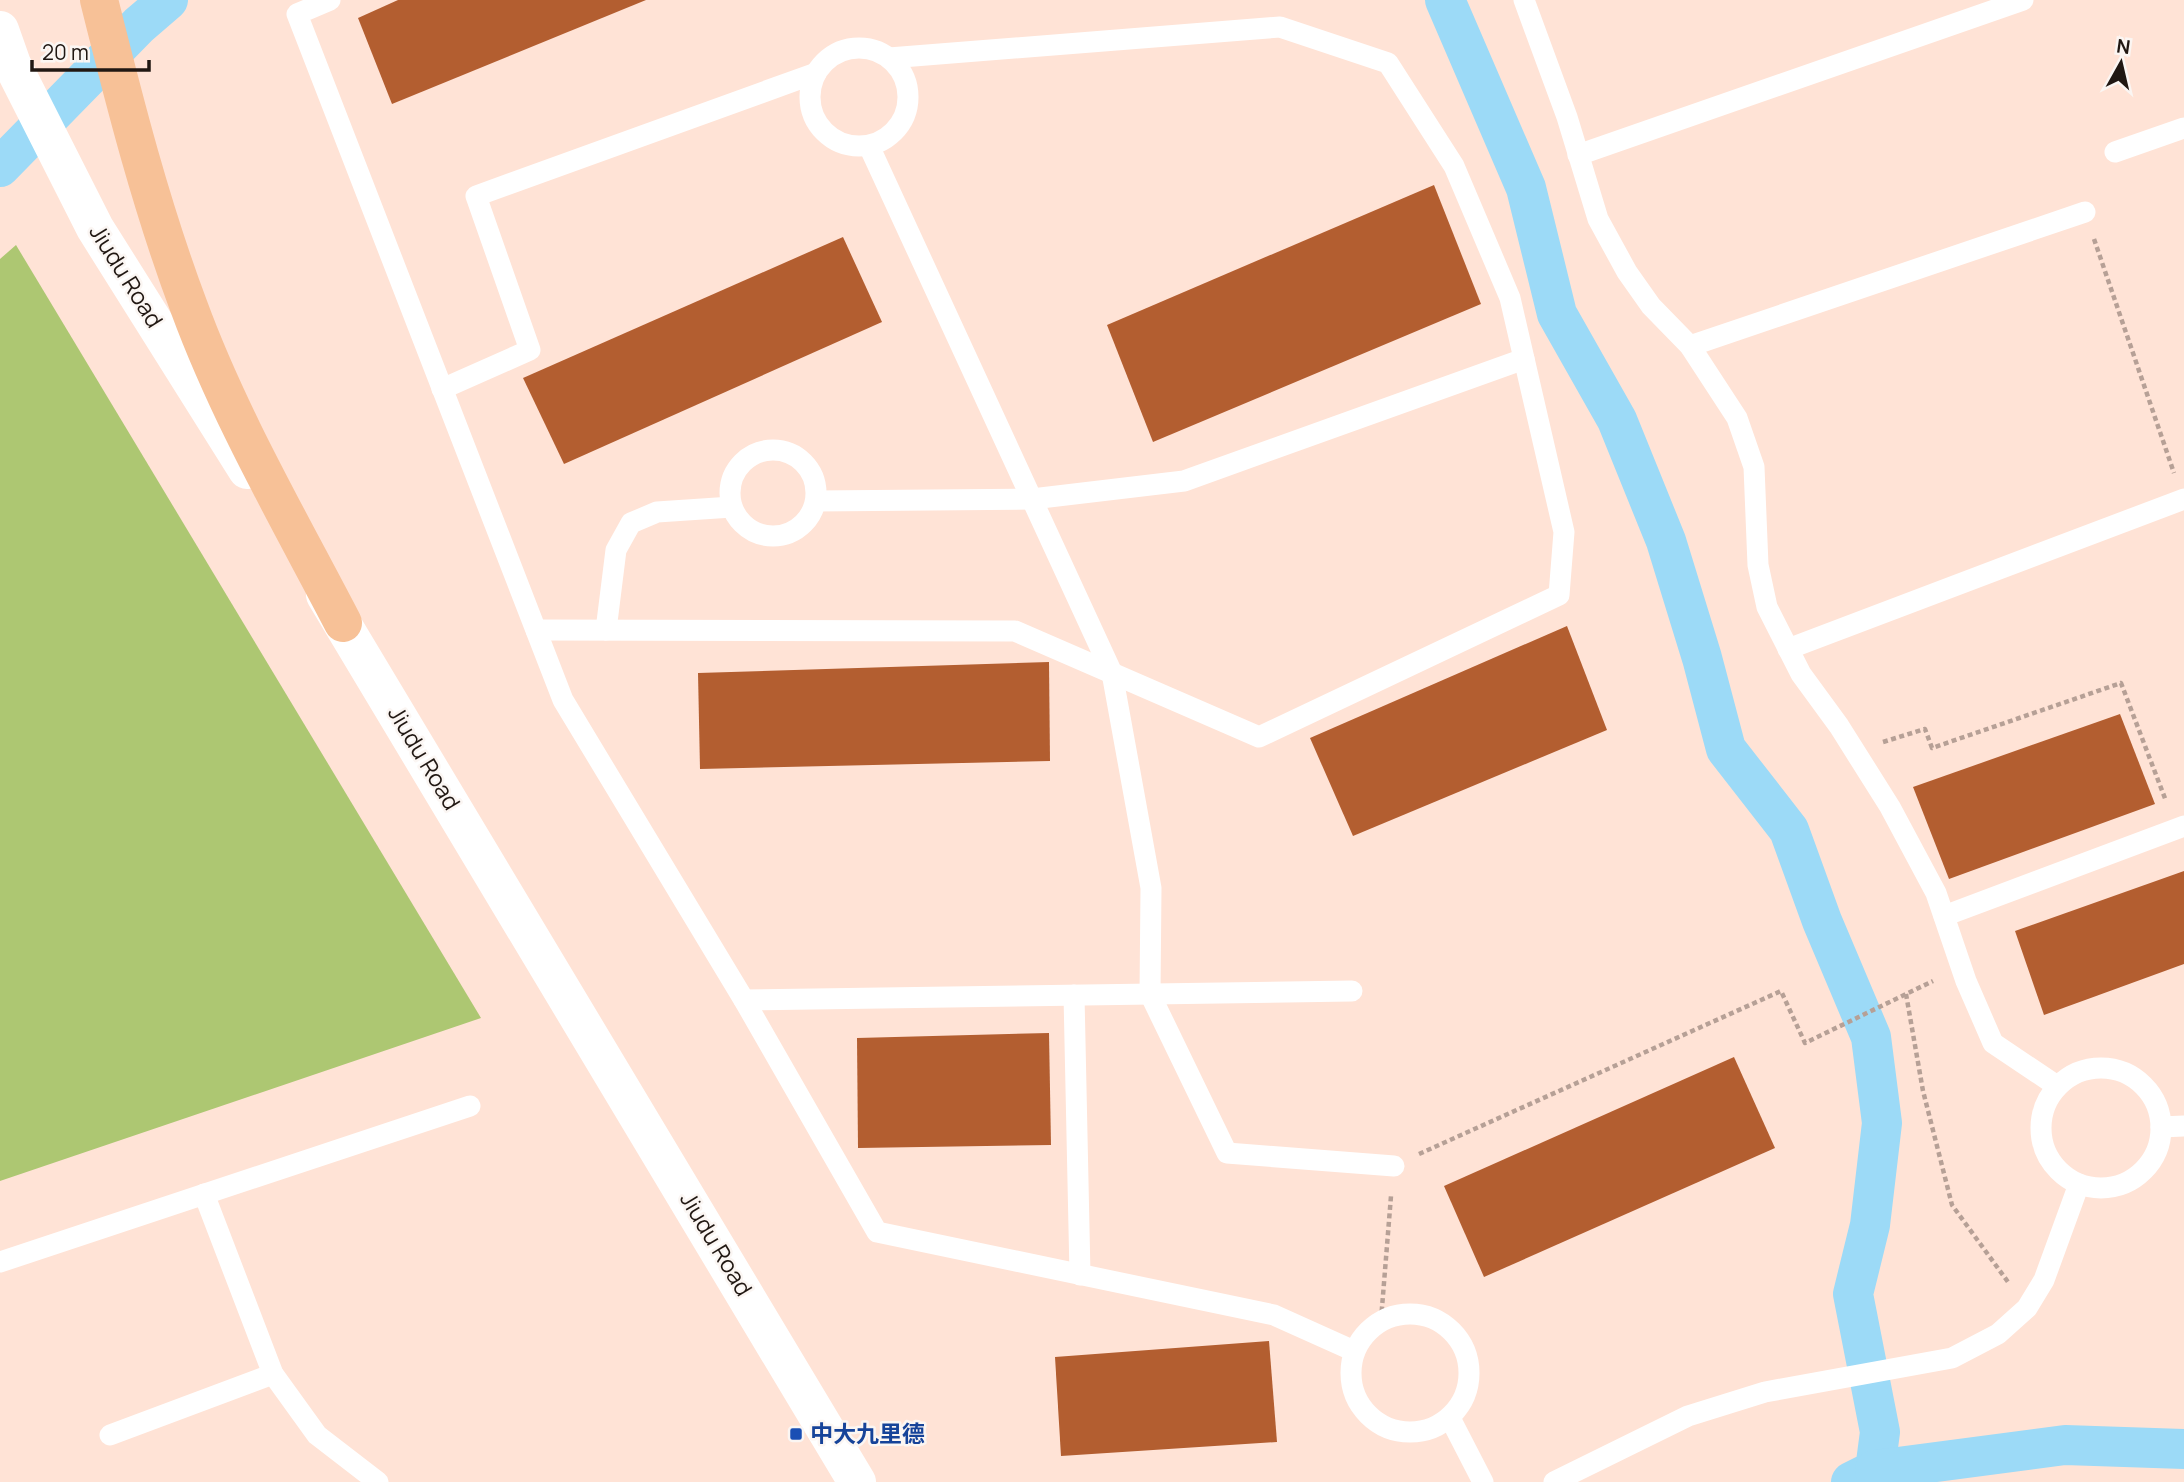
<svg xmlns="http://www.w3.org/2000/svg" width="2184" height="1482" font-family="Manrope,'Noto Sans SC',sans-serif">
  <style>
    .green { fill: #adc772 }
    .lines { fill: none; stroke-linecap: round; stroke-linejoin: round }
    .canal { stroke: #9cdaf7; stroke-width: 40 }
    .building { fill: #b35e30 }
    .path { stroke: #b6a096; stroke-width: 4.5; stroke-dasharray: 5 3.5; stroke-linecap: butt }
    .service { stroke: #fff; stroke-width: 21 }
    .tertiary { stroke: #fff; stroke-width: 38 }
    .motorway { stroke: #f7c197; stroke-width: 38 }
    .transit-dot { fill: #1a4fb4; stroke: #fbf6f3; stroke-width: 2.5 }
    .labels { text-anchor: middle; stroke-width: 5; stroke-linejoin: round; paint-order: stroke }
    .street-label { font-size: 23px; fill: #201712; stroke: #fbf6f3 }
    .transit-label { font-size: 23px; font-weight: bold; fill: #164399; stroke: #fbf6f3; text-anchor: start }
  </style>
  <rect width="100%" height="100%" fill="#ffe3d6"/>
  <!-- green -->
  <polygon class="green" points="16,245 481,1018 0,1181 0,259"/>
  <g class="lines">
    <!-- canal -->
    <g class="canal">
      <polyline points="1445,0 1526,188 1557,314 1617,420 1666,541 1702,658 1726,749 1789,830 1822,921 1871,1037 1882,1123 1870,1225 1853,1294 1880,1432 1875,1470 1851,1482"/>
      <polyline points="0,167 139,25 168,0"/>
      <polyline points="1875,1470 2065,1445 2184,1449"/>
    </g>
  </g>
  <!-- building -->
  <g class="building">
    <polygon points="398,0 646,0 392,104 358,18"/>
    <polygon points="1434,185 1481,304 1153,442 1107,325"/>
    <polygon points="843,237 882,322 564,464 523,378"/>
    <polygon points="1567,626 1607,730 1353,836 1310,738"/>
    <polygon points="1049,662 1050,761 700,769 698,673"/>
    <polygon points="2120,714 2155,804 1949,879 1913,787"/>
    <polygon points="2184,871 2184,964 2044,1015 2015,931"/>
    <polygon points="1049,1033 1051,1145 858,1148 857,1038"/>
    <polygon points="1734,1057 1775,1148 1484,1277 1444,1186"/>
    <polygon points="1269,1341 1277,1442 1061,1456 1055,1357"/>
  </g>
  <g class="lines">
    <!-- path -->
    <g class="path">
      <polyline points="2094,239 2174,473"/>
      <polyline points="1883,742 1925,729 1932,748 2121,683 2166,801"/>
      <polyline points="1906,994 1923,1091 1952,1205 2008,1282"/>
      <polyline points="1419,1154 1781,991 1805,1043 1933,981"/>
      <polyline points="1381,1320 1391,1196"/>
    </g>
    <!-- service -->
    <g class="service">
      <polyline points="330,0 297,14 563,700 744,1000 877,1232 1274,1315 1354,1351"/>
      <polyline points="1524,0 1567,117 1598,219 1627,272 1651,306 1690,346 1737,418 1754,467 1758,565 1767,607 1801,674 1839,726 1890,807 1936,893 1966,981 1993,1043 2057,1086"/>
      <circle cx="859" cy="97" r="49"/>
      <polyline points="869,146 1112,673 1151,888 1150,994 1227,1153 1394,1166"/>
      <polyline points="2115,152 2184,128"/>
      <polyline points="1578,155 2023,0"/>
      <polyline points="1690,346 2085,212"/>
      <polyline points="442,389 530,350 476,196 816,73"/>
      <circle cx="773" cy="493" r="43"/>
      <polyline points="816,501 1032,499 1184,481 1524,359"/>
      <polyline points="536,630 1015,631 1259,737 1559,595 1564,532 1510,298 1454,166 1388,63 1280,27 889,58"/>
      <polyline points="606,630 616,550 631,523 657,512 732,507"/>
      <polyline points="1788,649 2184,499"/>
      <polyline points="1944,916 2184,826"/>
      <polyline points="1074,995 1080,1275"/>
      <polyline points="744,1000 1352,991"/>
      <circle cx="2101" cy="1128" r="60"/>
      <polyline points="2161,1127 2184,1126"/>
      <polyline points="204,1194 273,1374 317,1435 378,1482"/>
      <polyline points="0,1262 470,1106"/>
      <circle cx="1410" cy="1373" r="59"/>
      <polyline points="1450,1418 1483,1482"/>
      <polyline points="110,1435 273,1374"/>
      <polyline points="1554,1482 1688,1416 1765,1392 1952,1358 1998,1334 2027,1308 2044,1280 2079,1184"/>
    </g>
    <!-- tertiary -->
    <g class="tertiary">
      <polyline points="0,30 12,64 95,228 247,470"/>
      <polyline points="325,595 857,1482"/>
    </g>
    <!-- motorway -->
    <path class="motorway" d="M99 0C125 104 151 206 189 307 229 416 289 519 343 623"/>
  </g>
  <!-- markers -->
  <rect class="transit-dot" x="789" y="1427" width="14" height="14" rx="3.5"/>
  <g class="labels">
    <!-- street labels -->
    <g class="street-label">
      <text transform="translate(126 276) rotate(58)" y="8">Jiudu Road</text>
      <text transform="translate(424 758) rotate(59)" y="8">Jiudu Road</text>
      <text transform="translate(716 1244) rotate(59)" y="8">Jiudu Road</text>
    </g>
    <!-- transit labels -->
    <g class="transit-label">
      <text x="810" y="1442">中大九里德</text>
    </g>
  </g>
  <!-- north arrow -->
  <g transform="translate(2121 63) rotate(8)" stroke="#fbf6f3" stroke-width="5" paint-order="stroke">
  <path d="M0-5L12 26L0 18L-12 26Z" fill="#201712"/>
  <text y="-10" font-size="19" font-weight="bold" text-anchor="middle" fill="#201712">N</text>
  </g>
  <!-- scale -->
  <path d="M32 60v10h117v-10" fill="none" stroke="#201712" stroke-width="3.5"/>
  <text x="42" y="60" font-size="21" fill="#201712" stroke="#fbf6f3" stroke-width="5" paint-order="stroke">20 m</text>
</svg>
